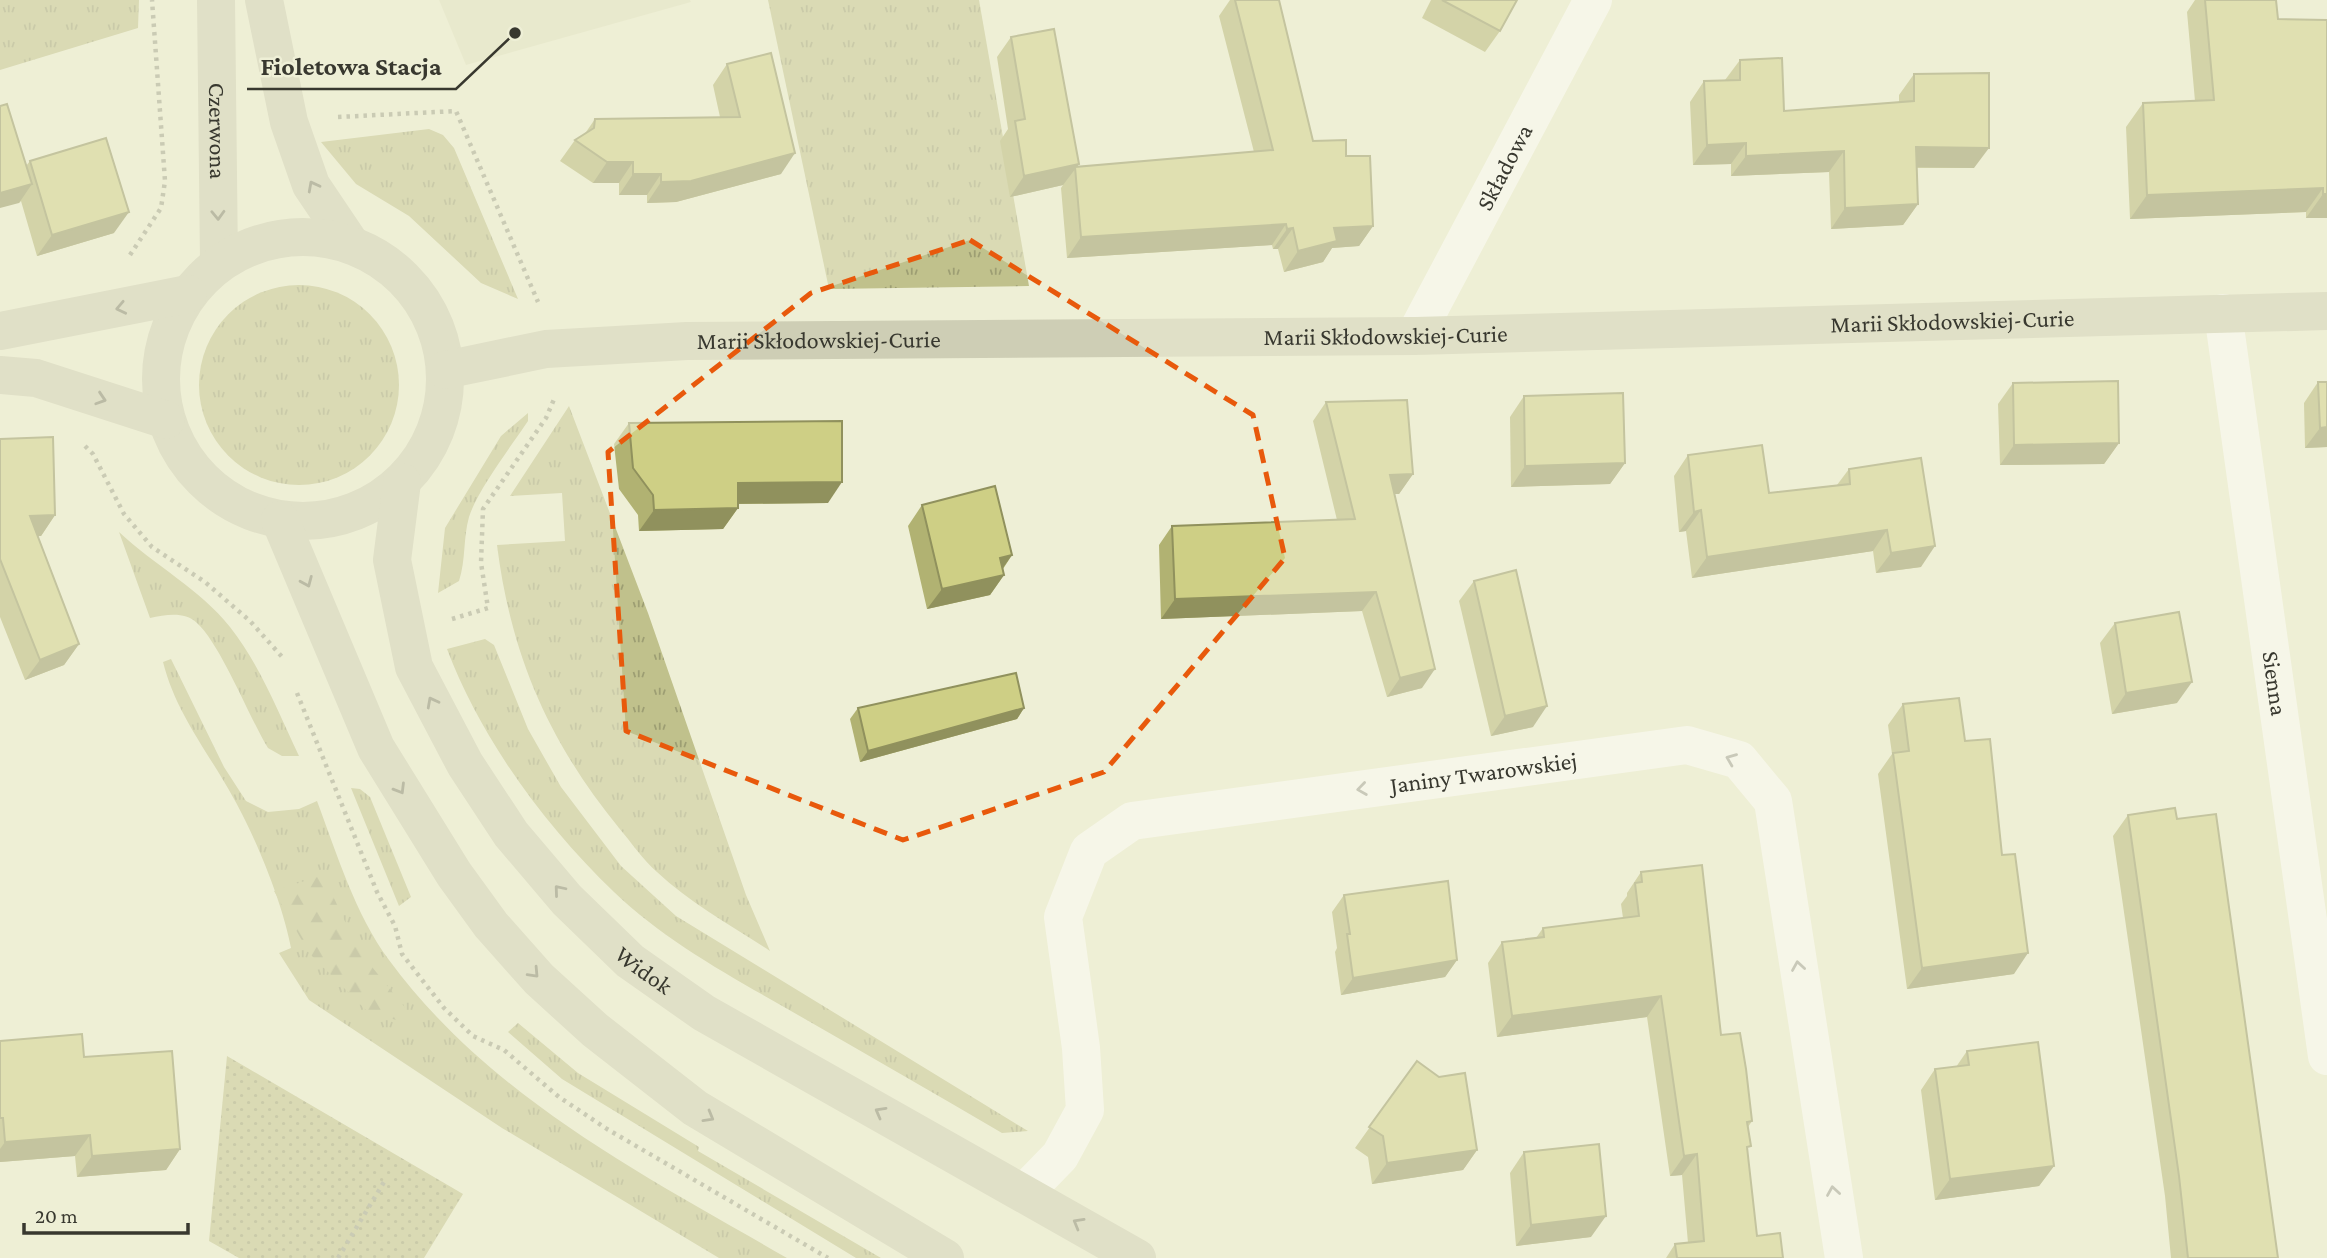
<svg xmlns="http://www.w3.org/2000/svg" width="2327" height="1258" font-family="'Crimson Pro',serif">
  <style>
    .built { fill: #e1e3c3 }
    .grass { fill: url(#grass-tufts) }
    .forest { fill: url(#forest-firs) }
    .park { fill: url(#park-dots) }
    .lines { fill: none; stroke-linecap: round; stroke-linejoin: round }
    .path { stroke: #9e9f8d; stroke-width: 4.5; stroke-dasharray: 3.5 5; stroke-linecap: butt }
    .street { stroke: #fff; stroke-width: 38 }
    .secondary { stroke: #ceceb5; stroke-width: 38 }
    .wall { fill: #b1b272 }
    .shaded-wall { fill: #90915d }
    .building { fill: #cecf85; stroke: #90915d; stroke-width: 2 }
    .oneway { stroke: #7c7c6b }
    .oneway2 { stroke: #9c9c97 }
    .marked { fill: none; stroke: #e8590c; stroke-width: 5; stroke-dasharray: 14 9; stroke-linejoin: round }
    .labels { text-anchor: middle; stroke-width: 5; stroke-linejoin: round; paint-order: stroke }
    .street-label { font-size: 24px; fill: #38382f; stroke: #eeefd6 }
    .leader { fill: none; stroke: #38382f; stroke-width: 2.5 }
    .callout-dot { fill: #38382f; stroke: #eeefd6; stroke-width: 2.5 }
    .callout-label { font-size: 26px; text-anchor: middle; font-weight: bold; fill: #38382f; stroke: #eeefd6; stroke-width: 5; stroke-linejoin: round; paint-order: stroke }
  </style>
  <defs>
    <pattern id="grass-tufts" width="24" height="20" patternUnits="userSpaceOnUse" patternTransform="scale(1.75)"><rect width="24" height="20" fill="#c0c18c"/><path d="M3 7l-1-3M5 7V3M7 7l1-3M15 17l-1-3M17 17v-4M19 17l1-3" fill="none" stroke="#9d9e73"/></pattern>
    <pattern id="forest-firs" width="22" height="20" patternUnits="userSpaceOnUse" patternTransform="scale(1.75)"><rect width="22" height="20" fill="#c0c18c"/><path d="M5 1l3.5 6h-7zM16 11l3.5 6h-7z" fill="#9d9e73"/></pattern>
    <pattern id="park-dots" width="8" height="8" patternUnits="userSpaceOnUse" patternTransform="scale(1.75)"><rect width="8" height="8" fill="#c0c18c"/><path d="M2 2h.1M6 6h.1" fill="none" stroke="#9d9e73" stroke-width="1.8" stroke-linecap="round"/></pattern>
  </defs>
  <rect width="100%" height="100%" fill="#eeefd6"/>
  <!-- built -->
  <polygon class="built" points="439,0 690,0 691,2 466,65"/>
  <!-- grass -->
  <g class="grass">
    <polygon points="0,0 139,0 138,28 0,70"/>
    <polygon points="768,0 979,0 1029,286 829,289"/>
    <polygon points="429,129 443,135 454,148 518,299 481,283 409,216 356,184 321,142"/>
    <circle cx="299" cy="385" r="100"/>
    <path d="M569 406 648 613 746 895 770 951C732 926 690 903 657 872 643 860 631 842 619 828 549 742 511 656 497 545L565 541 562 493 510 496Z"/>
    <path d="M528 413V421C512 445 477 491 469 517 463 538 466 560 459 581L438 593 445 528 501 436Z"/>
    <path d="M119 532C154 565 200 589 230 627 260 665 278 712 299 756H282L268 748C249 717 221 645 197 623 184 611 166 615 150 618Z"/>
    <path d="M485 639 494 645 528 729 561 787 621 866 676 916 1028 1131 1002 1133C932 1092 861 1051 791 1011 730 976 665 941 614 892 545 826 481 739 447 649Z"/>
    <path d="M171 659 224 767 246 801 268 812 299 809 317 801C337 854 355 914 389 960 490 1097 643 1175 787 1258H719L502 1128 309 1000 279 953 291 948C283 904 256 838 234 799 209 753 176 714 163 662Z"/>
    <polygon points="351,788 360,789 370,797 411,897 399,906"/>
    <polygon points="518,1023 578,1073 699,1147 698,1151 881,1258 856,1258 562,1079 508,1032"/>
  </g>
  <!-- forest -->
  <polygon class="forest" points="323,875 359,951 407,1010 396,1020 366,1010 309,953 274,891"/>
  <!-- park -->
  <polygon class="park" points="227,1056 463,1194 424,1258 239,1258 209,1241"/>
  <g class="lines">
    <!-- path -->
    <g class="path">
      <polyline points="338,117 456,111 538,302"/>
      <polyline points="130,255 161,208 165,181 152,0"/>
      <polyline points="85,446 93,454 124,514 152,547 205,582 250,621 284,659"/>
      <polyline points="452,619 488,608 481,563 483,509 546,418 555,397"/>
      <polyline points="297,693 377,892 395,926 402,954 444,1008 473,1036 504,1050 559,1097 607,1129 828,1258"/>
      <polyline points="338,1258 384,1182"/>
    </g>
    <!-- street -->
    <g class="street">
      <path id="s1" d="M2223 313 2327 1056"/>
      <path id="s2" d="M1415 336 1593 0"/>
      <path id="s3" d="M1025 1192 1060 1156 1085 1110 1081 1048 1063 917 1089 851 1132 821 1687 745 1739 760 1773 801 1844 1258"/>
    </g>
    <!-- secondary -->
    <g class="secondary">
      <path id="s4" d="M216 0 219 262"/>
      <polyline points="264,0 289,122 311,185 350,243"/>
      <circle cx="303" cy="379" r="142"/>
      <polyline points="0,331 188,294"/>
      <path id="s5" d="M445 370 546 349 687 341 1415 336 2327 311"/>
      <polyline points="0,375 36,378 166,420"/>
      <path id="s6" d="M402 482 392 560 414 667 465 764 511 834 567 900 630 961 704 1013 1137 1258"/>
      <polyline points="280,520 376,748 454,874 491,925 539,979 595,1030 695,1108 945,1258"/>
    </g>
  </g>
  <!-- wall -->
  <g class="wall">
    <polygon points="1230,0 1279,0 1313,141 1346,156 1373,226 1359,246 1332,248 1323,262 1284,272 1278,249 1273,249 1272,245 1067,258 1061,188 1063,185 1010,197 1000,141 1008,129 997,57 1011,37 1079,164 1077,167 1254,152 1219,16"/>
    <polygon points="1431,0 1517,0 1500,31 1485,52 1422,18"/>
    <polygon points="2195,0 2205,0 2278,19 2327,20 2327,218 2306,218 2306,212 2130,219 2126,127 2143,103 2195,101 2187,12"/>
    <polygon points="1740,60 1784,111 1899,102 1899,95 1914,74 1974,168 1917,168 1918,204 1903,225 1831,229 1829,172 1731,176 1731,164 1693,165 1690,102 1704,81 1725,80"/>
    <polygon points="727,64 781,174 676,202 647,203 647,195 619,195 619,183 593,183 560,161 575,140 584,135 595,119 720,117 713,85"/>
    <polygon points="30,161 114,233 37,256 21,201 19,203 26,166"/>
    <polygon points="2318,382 2327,447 2305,448 2304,403"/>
    <polygon points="2013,383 2119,443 2104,464 2000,465 1998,404"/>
    <polygon points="1524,396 1625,463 1610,484 1511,487 1510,417"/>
    <polygon points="1326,402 1413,474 1399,494 1394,494 1422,688 1387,697 1362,611 1161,619 1159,545 1172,526 1337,520 1313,421"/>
    <polygon points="629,423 828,503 738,504 738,508 723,529 639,531 638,515 619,489 614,444"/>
    <polygon points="0,439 55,515 41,536 38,536 79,644 64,665 25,680 0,617"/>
    <polygon points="1688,455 1769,493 1837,485 1849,469 1921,567 1876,573 1873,551 1692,578 1686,531 1679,532 1674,476"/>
    <polygon points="922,505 1012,555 1003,569 1004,575 990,595 927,609 908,526"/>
    <polygon points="1474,581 1533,727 1491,736 1459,601"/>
    <polygon points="2115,623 2177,703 2112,714 2100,643"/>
    <polygon points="1903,704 1965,741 2002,855 2014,974 1907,989 1878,774 1892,754 1888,725"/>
    <polygon points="858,708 1024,708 1017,719 860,762 850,719"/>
    <polygon points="2128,815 2278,1258 2171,1258 2165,1196 2113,836"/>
    <polygon points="1641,872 1721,1035 1752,1121 1748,1127 1747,1151 1757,1236 1783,1258 1666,1258 1675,1244 1688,1243 1682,1175 1670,1176 1647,1017 1497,1037 1488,963 1502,942 1536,938 1543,928 1623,918 1621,904 1627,896 1627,893"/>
    <polygon points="1344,895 1457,960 1445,977 1341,995 1335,952 1337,948 1332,912"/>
    <polygon points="0,1041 84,1057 180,1149 166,1170 77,1177 75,1156 0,1162"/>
    <polygon points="1967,1051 2054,1166 2039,1186 1935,1200 1921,1090 1935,1069 1956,1067"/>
    <polygon points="1417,1061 1477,1150 1463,1170 1372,1184 1368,1157 1355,1148"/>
    <polygon points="1524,1152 1591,1237 1516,1246 1510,1173"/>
  </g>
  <!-- shaded-wall -->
  <g class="shaded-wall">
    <polygon points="1746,143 1731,164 1693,165 1707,145"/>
    <polygon points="1916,147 1989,148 1974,168 1901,167"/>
    <polygon points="1844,151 1829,172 1731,176 1746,156"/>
    <polygon points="795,153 781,174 676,202 647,203 661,182"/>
    <polygon points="607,162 633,162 619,183 593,183"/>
    <polygon points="1079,164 1063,185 1010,197 1024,176"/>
    <polygon points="633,174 661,174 647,195 619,195"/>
    <polygon points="32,184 19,203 0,208 0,193"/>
    <polygon points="2323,188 2306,212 2130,219 2147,195"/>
    <polygon points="2323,194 2327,194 2327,218 2306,218"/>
    <polygon points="1918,204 1903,225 1831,229 1845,208"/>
    <polygon points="129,212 114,233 37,256 52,235"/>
    <polygon points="1286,224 1272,245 1067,258 1081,237"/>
    <polygon points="1373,226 1359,246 1332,248 1323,262 1284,272 1298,251 1334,228"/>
    <polygon points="1293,228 1278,249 1273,249 1287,229"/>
    <polygon points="2327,427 2327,447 2305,448 2320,428"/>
    <polygon points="2119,443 2104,464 2000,465 2014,445"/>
    <polygon points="1625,463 1610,484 1511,487 1525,466"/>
    <polygon points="1413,474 1399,494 1377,494 1390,475"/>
    <polygon points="842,482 828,503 724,504 738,483"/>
    <polygon points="738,508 723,529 639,531 654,510"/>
    <polygon points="1701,510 1686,531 1679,532 1694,512"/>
    <polygon points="55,515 41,536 16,537 30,516"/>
    <polygon points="1887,530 1873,551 1692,578 1707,557"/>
    <polygon points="1935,546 1921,567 1876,573 1891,553"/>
    <polygon points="1012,555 998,575 1000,558"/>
    <polygon points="1004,575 990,595 927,609 942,589"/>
    <polygon points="1376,592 1362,611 1161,619 1175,599"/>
    <polygon points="79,644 64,665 25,680 40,660"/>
    <polygon points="1435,669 1422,688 1387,697 1400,678"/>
    <polygon points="2192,682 2177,703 2112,714 2126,693"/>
    <polygon points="1547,706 1533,727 1491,736 1505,716"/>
    <polygon points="1024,708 1017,719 860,762 868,751"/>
    <polygon points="2028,953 2014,974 1907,989 1922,968"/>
    <polygon points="1457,960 1445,977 1341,995 1353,978"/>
    <polygon points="1661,996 1647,1017 1497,1037 1512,1016"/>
    <polygon points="90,1135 75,1156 0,1162 0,1149 5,1142"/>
    <polygon points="180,1149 166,1170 77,1177 92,1156"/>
    <polygon points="1477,1150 1463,1170 1372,1184 1387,1163"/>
    <polygon points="1697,1154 1682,1175 1670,1176 1684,1156"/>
    <polygon points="2054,1166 2039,1186 1935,1200 1950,1179"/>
    <polygon points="1606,1216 1591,1237 1516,1246 1531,1225"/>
  </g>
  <!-- building -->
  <g class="building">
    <polygon points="1235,0 1279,0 1313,141 1346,140 1346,156 1370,156 1373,226 1334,228 1337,241 1298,251 1293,228 1287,229 1286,224 1081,237 1075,167 1273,150"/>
    <polygon points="1442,0 1517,0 1500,31"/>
    <polygon points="2205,0 2276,0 2278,19 2327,20 2327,194 2323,194 2323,188 2147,195 2143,103 2214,100"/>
    <polygon points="1054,29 1079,164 1024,176 1015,121 1025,119 1011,37"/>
    <polygon points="771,53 795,153 691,181 661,182 661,174 633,174 633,162 607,162 575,140 594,128 595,119 740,117 727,64"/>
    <polygon points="1782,58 1784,111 1914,101 1914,74 1989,73 1989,148 1916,147 1918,204 1845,208 1844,151 1746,156 1746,143 1707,145 1704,81 1740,80 1740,60"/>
    <polygon points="7,104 32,184 0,193 0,106"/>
    <polygon points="106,138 129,212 52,235 30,161"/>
    <polygon points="2118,381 2119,443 2014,445 2013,383"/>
    <polygon points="2318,382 2327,382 2327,427 2320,428"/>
    <polygon points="1623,393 1625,463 1525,466 1524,396"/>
    <polygon points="1407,400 1413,474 1390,475 1435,669 1400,678 1376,592 1175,599 1172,526 1355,519 1326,402"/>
    <polygon points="842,421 842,482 738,483 738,508 654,510 653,495 633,468 629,423"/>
    <polygon points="53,437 55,515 30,516 79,644 40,660 0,559 0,439"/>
    <polygon points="1762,445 1769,493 1850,484 1849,469 1921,458 1935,546 1891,553 1887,530 1707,557 1701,510 1694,512 1688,455"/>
    <polygon points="995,486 1012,555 1000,558 1004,575 942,589 922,505"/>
    <polygon points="1516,570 1547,706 1505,716 1474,581"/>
    <polygon points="2179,612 2192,682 2126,693 2115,623"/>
    <polygon points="1016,673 1024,708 868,751 858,708"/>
    <polygon points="1959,698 1965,741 1990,739 2002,855 2015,854 2028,953 1922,968 1893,753 1909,751 1903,704"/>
    <polygon points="2175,808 2177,819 2216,814 2278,1258 2188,1258 2179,1176 2128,815"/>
    <polygon points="1702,865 1721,1035 1740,1033 1746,1069 1752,1121 1747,1122 1751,1146 1747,1147 1757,1236 1780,1233 1783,1258 1677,1258 1675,1244 1704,1241 1697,1154 1684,1156 1661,996 1512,1016 1502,942 1544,937 1543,928 1639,916 1635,883 1642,882 1641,872"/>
    <polygon points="1448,881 1457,960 1353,978 1347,934 1350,934 1344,895"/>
    <polygon points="82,1034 84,1057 172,1051 180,1149 92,1156 90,1135 5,1142 3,1118 0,1118 0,1041"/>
    <polygon points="2038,1042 2054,1166 1950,1179 1935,1069 1969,1065 1967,1051"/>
    <polygon points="1417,1061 1439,1077 1465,1073 1477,1150 1387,1163 1383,1136 1369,1127"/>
    <polygon points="1599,1144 1606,1216 1531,1225 1524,1152"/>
  </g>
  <!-- one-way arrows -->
  <defs><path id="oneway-chevron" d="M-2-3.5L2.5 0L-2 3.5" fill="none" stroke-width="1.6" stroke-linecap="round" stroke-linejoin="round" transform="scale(1.75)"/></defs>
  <g class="oneway">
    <use href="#oneway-chevron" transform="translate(313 186) rotate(-118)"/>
    <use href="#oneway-chevron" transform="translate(218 215) rotate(88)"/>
    <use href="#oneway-chevron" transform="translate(121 308) rotate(168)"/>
    <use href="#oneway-chevron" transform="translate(101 399) rotate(18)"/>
    <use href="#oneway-chevron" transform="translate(307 582) rotate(67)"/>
    <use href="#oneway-chevron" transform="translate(432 702) rotate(-118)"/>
    <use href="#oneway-chevron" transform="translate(400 789) rotate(59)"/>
    <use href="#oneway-chevron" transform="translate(559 890) rotate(-130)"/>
    <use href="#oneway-chevron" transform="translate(534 973) rotate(47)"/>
    <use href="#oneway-chevron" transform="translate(880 1112) rotate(-151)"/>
    <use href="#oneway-chevron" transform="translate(709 1117) rotate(30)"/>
    <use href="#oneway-chevron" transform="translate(1078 1223) rotate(-150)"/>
  </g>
  <g class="oneway2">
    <use href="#oneway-chevron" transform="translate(1731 759) rotate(-158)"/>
    <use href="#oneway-chevron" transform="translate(1362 789) rotate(172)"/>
    <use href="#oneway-chevron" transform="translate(1798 966) rotate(-99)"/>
    <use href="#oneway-chevron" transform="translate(1833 1191) rotate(-99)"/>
  </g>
  <!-- marked area -->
  <path d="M0 0H2327V1258H0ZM970 240 1253 415 1285 558 1104 772 903 840 626 731 608 452 811 293Z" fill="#eeefd6" fill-opacity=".55" fill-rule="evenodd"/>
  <path class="marked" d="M970 240 1253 415 1285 558 1104 772 903 840 626 731 608 452 811 293Z"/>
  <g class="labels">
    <!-- street labels -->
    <g class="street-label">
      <text dy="8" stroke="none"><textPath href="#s4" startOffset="131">Czerwona</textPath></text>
      <text dy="8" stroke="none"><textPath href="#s2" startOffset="191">Składowa</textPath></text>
      <text dy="8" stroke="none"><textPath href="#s5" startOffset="1510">Marii Skłodowskiej-Curie</textPath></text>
      <text dy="8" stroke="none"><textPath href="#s5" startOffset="943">Marii Skłodowskiej-Curie</textPath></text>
      <text dy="8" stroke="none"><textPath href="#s5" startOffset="376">Marii Skłodowskiej-Curie</textPath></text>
      <text dy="8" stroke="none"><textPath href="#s1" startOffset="374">Sienna</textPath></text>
      <text dy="8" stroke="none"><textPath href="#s3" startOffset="775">Janiny Twarowskiej</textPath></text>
      <text dy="8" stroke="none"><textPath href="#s6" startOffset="572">Widok</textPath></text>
    </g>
  </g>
  <!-- callouts -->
  <path class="leader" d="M515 33L456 89H247"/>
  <circle class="callout-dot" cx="515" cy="33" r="7"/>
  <g class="callout-label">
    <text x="351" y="75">Fioletowa Stacja</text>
  </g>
  <!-- scale -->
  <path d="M24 1223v10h164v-10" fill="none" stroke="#38382f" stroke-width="3.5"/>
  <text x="35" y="1223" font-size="21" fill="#38382f" stroke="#eeefd6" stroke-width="5" paint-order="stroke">20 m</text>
</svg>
